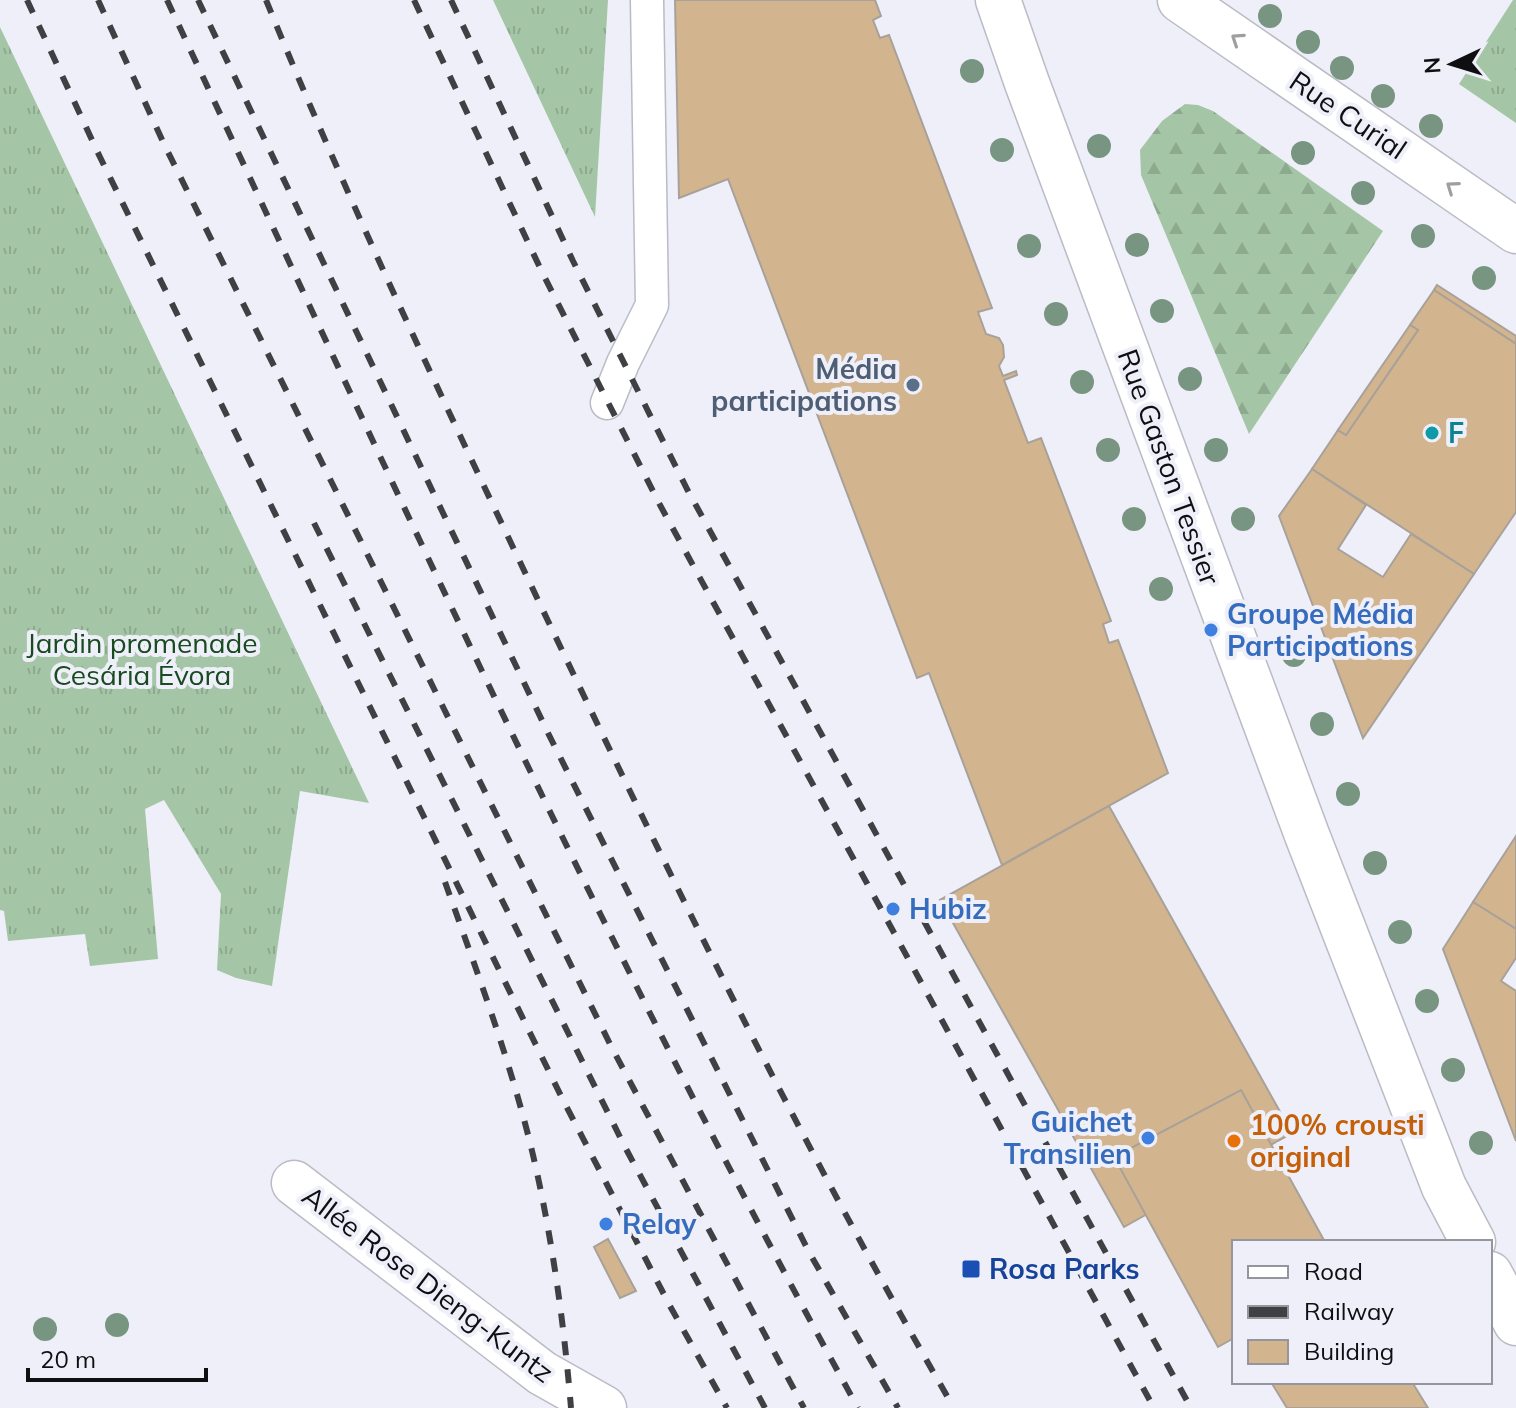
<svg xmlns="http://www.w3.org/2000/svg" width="1516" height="1408" font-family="Mulish,sans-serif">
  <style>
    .grass { fill: url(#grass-tufts) }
    .forest { fill: url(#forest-firs) }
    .building { fill: #d2b58f; stroke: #a8a199; stroke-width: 2 }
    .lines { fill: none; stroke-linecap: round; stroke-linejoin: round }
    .service-casing { stroke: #babbc5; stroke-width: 35 }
    .pedestrian-casing { stroke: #babbc5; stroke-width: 47 }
    .minor-casing { stroke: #babbc5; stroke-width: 47 }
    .service { stroke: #fff; stroke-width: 32 }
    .pedestrian { stroke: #fff; stroke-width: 44 }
    .minor { stroke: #fff; stroke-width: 44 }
    .rail { stroke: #3f4044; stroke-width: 6; stroke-dasharray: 14 14; stroke-linecap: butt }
    .tree { fill: #789581 }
    .oneway { stroke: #9f9fa0 }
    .service-dot { fill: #5c6f8a; stroke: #eeeff9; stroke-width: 3 }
    .culture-dot { fill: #0f9aa8; stroke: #eeeff9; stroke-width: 3 }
    .shop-dot { fill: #3f7fe0; stroke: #eeeff9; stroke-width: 3 }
    .food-dot { fill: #e8710a; stroke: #eeeff9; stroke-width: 3 }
    .transit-dot { fill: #1a4fb4; stroke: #eeeff9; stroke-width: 3 }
    .labels { text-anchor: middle; stroke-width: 8; stroke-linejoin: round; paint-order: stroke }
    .street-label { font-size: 28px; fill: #0f0f12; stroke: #eeeff9 }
    .service-label { font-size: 28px; font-weight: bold; fill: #4e5e75; stroke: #eeeff9; text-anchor: end }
    .culture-label { font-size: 28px; font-weight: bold; fill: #0d838f; stroke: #eeeff9; text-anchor: start }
    .shop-label { font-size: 28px; font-weight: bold; fill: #366cbe; stroke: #eeeff9; text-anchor: start }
    .park-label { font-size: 28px; fill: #184b1f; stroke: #eeeff9 }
    .food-label { font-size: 28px; font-weight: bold; fill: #c56008; stroke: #eeeff9; text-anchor: start }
    .transit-label { font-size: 28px; font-weight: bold; fill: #164399; stroke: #eeeff9; text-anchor: start }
  </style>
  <defs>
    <pattern id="grass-tufts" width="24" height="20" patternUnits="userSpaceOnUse" patternTransform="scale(2)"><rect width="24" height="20" fill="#a5c6a6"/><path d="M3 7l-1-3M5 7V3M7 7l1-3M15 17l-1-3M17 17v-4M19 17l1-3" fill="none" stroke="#8da98e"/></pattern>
    <pattern id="forest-firs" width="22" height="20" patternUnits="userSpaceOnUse" patternTransform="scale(2)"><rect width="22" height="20" fill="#a5c6a6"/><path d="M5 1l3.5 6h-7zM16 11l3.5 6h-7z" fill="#8da98e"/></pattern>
  </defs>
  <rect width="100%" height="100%" fill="#eeeff9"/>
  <!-- grass -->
  <g class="grass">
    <polygon points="493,0 608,0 595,217"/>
    <polygon points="1513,0 1516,0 1516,123 1459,84"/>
    <polygon points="0,27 369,803 300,791 272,986 236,978 217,970 221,894 164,800 145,809 158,959 90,966 85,934 8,941 4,911 0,910"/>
  </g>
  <!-- forest -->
  <polygon class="forest" points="1185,104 1198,105 1213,111 1383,231 1249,434 1141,175 1140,150 1162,121"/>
  <!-- building -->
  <g class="building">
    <polygon points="675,0 875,0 881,16 873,20 880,38 889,35 992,308 978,312 986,334 999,338 1003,345 1004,357 999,366 1003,376 1016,371 1017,375 1004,380 1028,443 1041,438 1111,621 1103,624 1109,643 1118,640 1168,773 1002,865 929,673 917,678 728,179 679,198"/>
    <polygon points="1437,285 1516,336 1516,344 1434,290"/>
    <polygon points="1434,290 1516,344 1516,512 1474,574 1312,469 1338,430 1346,435 1418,330 1410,325"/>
    <polygon points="1410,325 1418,330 1346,435 1338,430"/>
    <polygon points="1312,469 1366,505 1338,549 1383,577 1411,534 1474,574 1363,738 1279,516"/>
    <polygon points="1109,806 1292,1133 1124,1227 940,900"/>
    <polygon points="1516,836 1516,929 1473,902"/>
    <polygon points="1473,902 1516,929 1516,958 1501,981 1516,991 1516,1141 1443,949"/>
    <polygon points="1241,1090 1325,1242 1234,1242 1234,1338 1218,1347 1114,1157"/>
    <polygon points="608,1239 636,1291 620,1298 594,1247"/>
    <polygon points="1271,1382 1412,1382 1428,1408 1287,1408"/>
  </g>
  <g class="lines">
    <defs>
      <polyline id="service" points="607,403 623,363 652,305 647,0"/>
      <polyline id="pedestrian" points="294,1183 542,1373 604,1408"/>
      <g id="minor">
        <polyline points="998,0 1027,83 1307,835 1444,1187 1473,1242"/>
        <polyline points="1180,0 1516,231"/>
        <polyline points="1490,1274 1516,1323"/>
      </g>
    </defs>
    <!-- service casing -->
    <use href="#service" class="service-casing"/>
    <!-- pedestrian casing -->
    <use href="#pedestrian" class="pedestrian-casing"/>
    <!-- minor casing -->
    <use href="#minor" class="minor-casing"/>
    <!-- service -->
    <use href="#service" class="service"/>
    <!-- pedestrian -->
    <use href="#pedestrian" class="pedestrian"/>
    <!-- minor -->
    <use href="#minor" class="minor"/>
    <!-- rail -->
    <g class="rail">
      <polyline points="27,0 99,155 562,1098 670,1306 727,1408"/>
      <polyline points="98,0 164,144 612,1048 804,1408"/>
      <path d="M167 0C388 473 605 950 858 1408"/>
      <polyline points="198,0 549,735 809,1252 898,1408"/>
      <path d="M266 0C349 204 445 404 539 602 669 875 802 1146 954 1408"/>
      <polyline points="414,0 542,272 660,505 1154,1408"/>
      <polyline points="451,0 573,261 687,489 1191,1408"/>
      <polyline points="314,523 625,1147 765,1408"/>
      <path d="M445 882C477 972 511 1062 533 1155 552 1237 564 1323 571 1408"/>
    </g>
  </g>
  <!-- trees -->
  <g class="tree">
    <circle cx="1270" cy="16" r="12"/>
    <circle cx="1308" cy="42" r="12"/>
    <circle cx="1342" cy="68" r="12"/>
    <circle cx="972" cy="71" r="12"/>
    <circle cx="1383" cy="96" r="12"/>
    <circle cx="1431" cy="126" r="12"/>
    <circle cx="1099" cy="146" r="12"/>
    <circle cx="1002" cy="150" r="12"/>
    <circle cx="1303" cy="153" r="12"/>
    <circle cx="1363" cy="193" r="12"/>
    <circle cx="1423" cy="236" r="12"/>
    <circle cx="1137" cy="245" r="12"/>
    <circle cx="1029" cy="246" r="12"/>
    <circle cx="1484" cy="278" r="12"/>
    <circle cx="1162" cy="311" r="12"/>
    <circle cx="1056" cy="314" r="12"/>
    <circle cx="1190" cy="379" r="12"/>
    <circle cx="1082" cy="382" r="12"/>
    <circle cx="1108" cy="450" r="12"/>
    <circle cx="1216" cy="450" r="12"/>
    <circle cx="1134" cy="519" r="12"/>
    <circle cx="1243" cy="519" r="12"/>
    <circle cx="1161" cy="589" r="12"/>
    <circle cx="1294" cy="655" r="12"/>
    <circle cx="1322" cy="724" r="12"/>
    <circle cx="1348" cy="794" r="12"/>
    <circle cx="1375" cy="863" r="12"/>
    <circle cx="1400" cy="932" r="12"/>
    <circle cx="1427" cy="1001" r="12"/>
    <circle cx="1453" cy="1070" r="12"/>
    <circle cx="1481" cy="1143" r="12"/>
    <circle cx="117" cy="1325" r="12"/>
    <circle cx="45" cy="1329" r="12"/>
  </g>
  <!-- one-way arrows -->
  <defs><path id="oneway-chevron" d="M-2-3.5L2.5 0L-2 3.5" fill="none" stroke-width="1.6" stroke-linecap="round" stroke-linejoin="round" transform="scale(2)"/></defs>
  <g class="oneway">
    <use href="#oneway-chevron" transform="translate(1237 39) rotate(-146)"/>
    <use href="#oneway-chevron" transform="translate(1452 187) rotate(-145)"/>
  </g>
  <!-- markers -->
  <circle class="service-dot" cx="913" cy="385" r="8"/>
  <circle class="culture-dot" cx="1432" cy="433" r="8"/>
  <g class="shop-dot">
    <circle cx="1211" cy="630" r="8"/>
    <circle cx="893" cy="909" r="8"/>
    <circle cx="1148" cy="1138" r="8"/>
    <circle cx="606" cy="1224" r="8"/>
  </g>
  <circle class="food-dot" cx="1234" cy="1141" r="8"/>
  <rect class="transit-dot" x="961" y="1259" width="20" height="20" rx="4"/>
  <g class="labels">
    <!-- street labels -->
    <g class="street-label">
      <text transform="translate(1348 115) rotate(34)" y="10">Rue Curial</text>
      <text transform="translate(1169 467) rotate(70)" y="10">Rue Gaston Tessier</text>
      <text transform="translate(428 1284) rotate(37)" y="10">Allée Rose Dieng-Kuntz</text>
    </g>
    <!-- service labels -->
    <g class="service-label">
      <text x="897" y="379">Média<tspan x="897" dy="32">participations</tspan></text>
    </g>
    <!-- culture labels -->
    <g class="culture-label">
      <text x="1448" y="443">F</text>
    </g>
    <!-- shop labels -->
    <g class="shop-label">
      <text x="1227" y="624">Groupe Média<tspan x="1227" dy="32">Participations</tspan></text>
      <text x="909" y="919">Hubiz</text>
      <text x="1132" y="1132" text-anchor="end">Guichet<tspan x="1132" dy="32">Transilien</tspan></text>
      <text x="622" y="1234">Relay</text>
    </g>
    <!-- park labels -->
    <g class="park-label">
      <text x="142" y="653">Jardin promenade<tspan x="142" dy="32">Cesária Évora</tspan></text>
    </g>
    <!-- food labels -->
    <g class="food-label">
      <text x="1250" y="1135">100% crousti<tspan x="1250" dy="32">original</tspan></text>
    </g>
    <!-- transit labels -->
    <g class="transit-label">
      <text x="989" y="1279">Rosa Parks</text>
    </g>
  </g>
  <!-- legend -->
  <rect x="1232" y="1240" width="260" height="144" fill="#eeeff9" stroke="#95959d" stroke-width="2"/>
  <rect x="1248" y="1266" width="40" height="12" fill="#ffffff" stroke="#95959d" stroke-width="2"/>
  <text x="1304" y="1280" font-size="24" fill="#0f0f12">Road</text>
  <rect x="1248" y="1306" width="40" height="12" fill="#3f4044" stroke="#95959d" stroke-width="2"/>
  <text x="1304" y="1320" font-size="24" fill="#0f0f12">Railway</text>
  <rect x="1248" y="1340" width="40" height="24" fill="#d2b58f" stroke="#95959d" stroke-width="2"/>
  <text x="1304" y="1360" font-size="24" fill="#0f0f12">Building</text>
  <!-- north arrow -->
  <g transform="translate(1452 64) rotate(266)" stroke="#eeeff9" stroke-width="6" paint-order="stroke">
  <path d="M0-6L14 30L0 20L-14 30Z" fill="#0f0f12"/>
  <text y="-12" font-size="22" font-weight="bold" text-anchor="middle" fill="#0f0f12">N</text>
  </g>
  <!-- scale -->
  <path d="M28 1368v12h178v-12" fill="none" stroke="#0f0f12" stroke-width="4"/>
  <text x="40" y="1368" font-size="24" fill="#0f0f12" stroke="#eeeff9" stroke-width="6" paint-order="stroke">20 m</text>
</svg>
